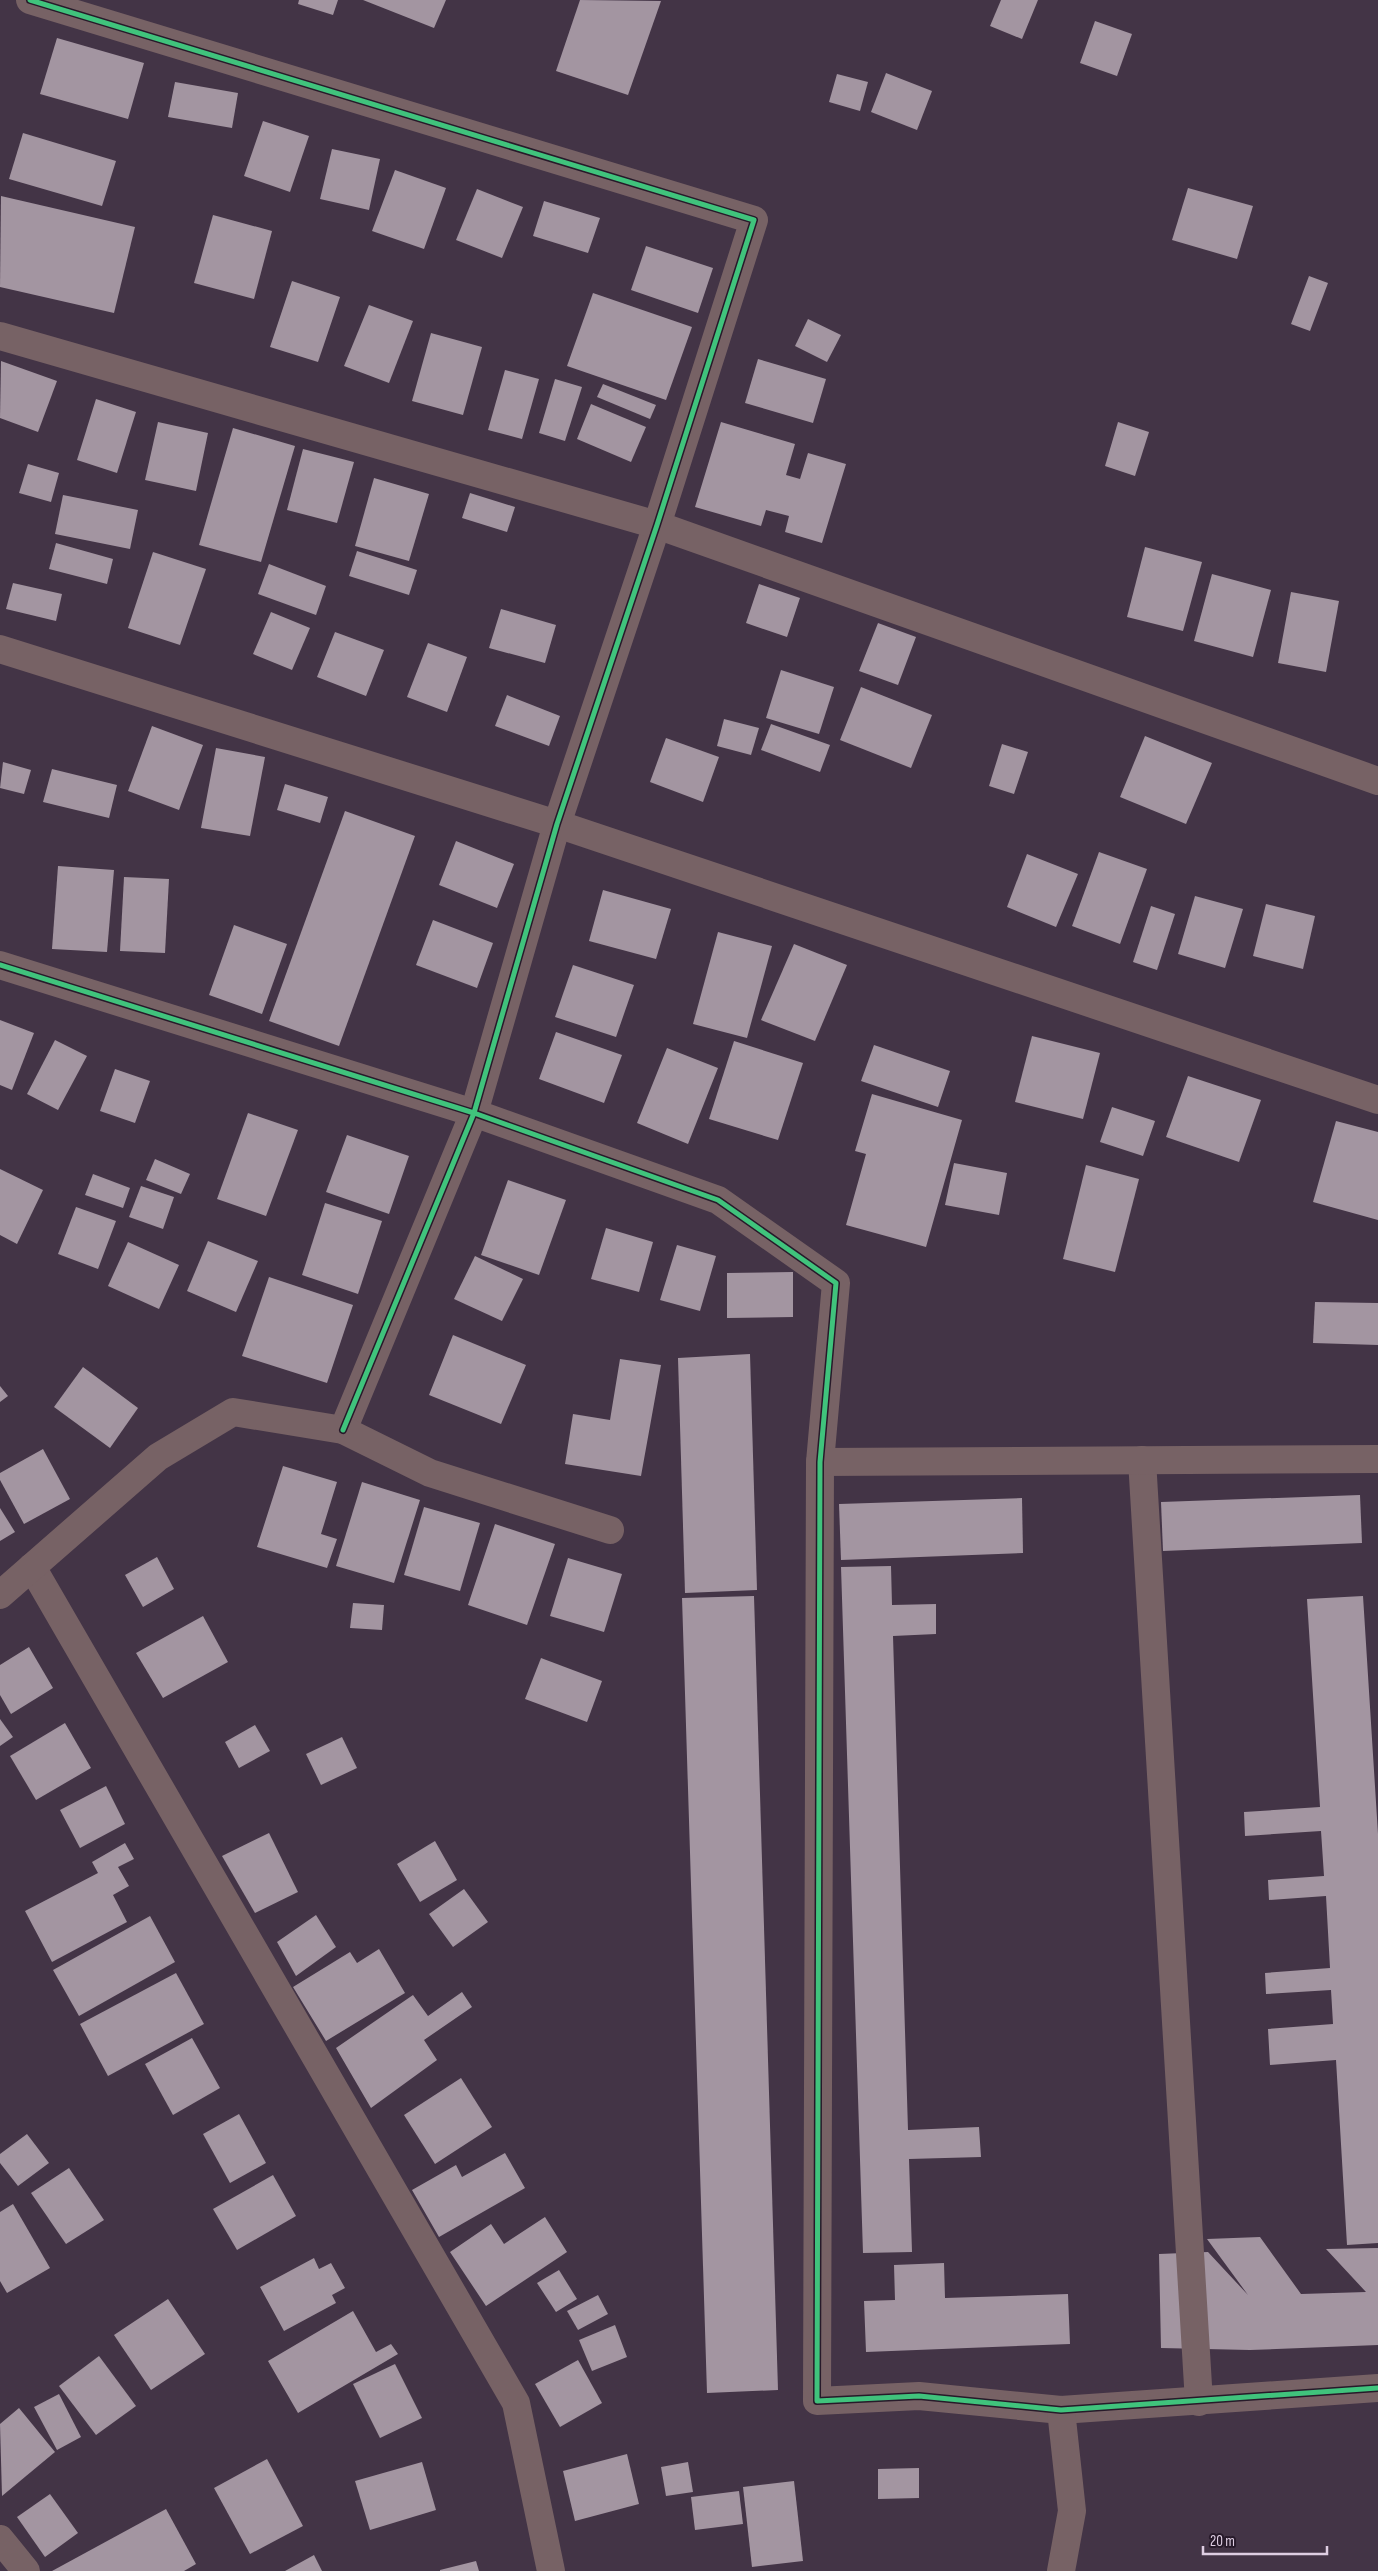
<svg xmlns="http://www.w3.org/2000/svg" width="1378" height="2571" font-family="'Sofia Sans Condensed',sans-serif">
  <style>
    .building { fill: #a395a1 }
    .lines { fill: none; stroke-linecap: round; stroke-linejoin: round }
    .minor { stroke: #776265; stroke-width: 28 }
    .tertiary { stroke: #776265; stroke-width: 28 }
    .cycleway-casing { stroke: #271a2a; stroke-width: 8 }
    .cycleway { stroke: #40c37c; stroke-width: 5 }
  </style>
  <rect width="100%" height="100%" fill="#433446"/>
  <!-- building -->
  <g class="building">
    <polygon points="299,0 338,0 333,15 298,4"/>
    <polygon points="363,0 446,0 434,28"/>
    <polygon points="580,0 661,1 628,95 556,71"/>
    <polygon points="1001,0 1038,0 1022,39 990,26"/>
    <polygon points="1095,21 1132,34 1117,76 1080,63"/>
    <polygon points="57,38 144,63 128,119 40,94"/>
    <polygon points="886,73 932,91 917,130 871,112"/>
    <polygon points="837,74 868,82 860,111 829,102"/>
    <polygon points="175,82 238,93 232,128 168,117"/>
    <polygon points="263,121 309,136 290,192 244,176"/>
    <polygon points="23,133 116,161 102,206 9,179"/>
    <polygon points="332,149 380,159 369,210 320,199"/>
    <polygon points="395,170 446,188 424,249 372,231"/>
    <polygon points="1188,188 1253,206 1237,259 1172,240"/>
    <polygon points="477,189 523,207 502,258 456,240"/>
    <polygon points="1,196 135,227 114,313 0,287"/>
    <polygon points="544,201 600,218 588,253 533,236"/>
    <polygon points="213,215 272,231 254,299 194,283"/>
    <polygon points="646,246 713,268 698,313 631,290"/>
    <polygon points="1309,276 1328,283 1310,331 1291,324"/>
    <polygon points="292,281 340,297 318,362 270,347"/>
    <polygon points="593,293 692,327 666,400 567,366"/>
    <polygon points="369,305 413,321 389,383 344,366"/>
    <polygon points="808,319 841,335 827,362 795,346"/>
    <polygon points="431,333 482,347 463,415 412,401"/>
    <polygon points="758,359 826,379 813,423 745,403"/>
    <polygon points="1,361 57,381 38,432 0,418"/>
    <polygon points="505,370 539,379 522,439 488,430"/>
    <polygon points="555,379 582,387 565,441 539,433"/>
    <polygon points="603,384 656,405 650,419 597,397"/>
    <polygon points="96,399 136,412 117,473 77,460"/>
    <polygon points="591,404 646,427 631,462 577,439"/>
    <polygon points="158,422 208,433 196,491 145,480"/>
    <polygon points="721,422 795,444 786,475 800,479 808,453 846,464 822,543 785,532 789,516 766,510 761,526 695,507"/>
    <polygon points="1118,422 1149,432 1135,476 1105,466"/>
    <polygon points="233,428 295,446 261,562 199,545"/>
    <polygon points="303,449 354,462 337,523 287,510"/>
    <polygon points="28,464 59,473 51,502 19,493"/>
    <polygon points="374,478 429,494 409,561 355,546"/>
    <polygon points="470,493 515,507 507,532 462,518"/>
    <polygon points="63,495 138,510 130,549 55,534"/>
    <polygon points="56,543 113,559 107,584 49,569"/>
    <polygon points="1145,547 1202,562 1183,631 1127,617"/>
    <polygon points="357,551 417,570 409,595 349,576"/>
    <polygon points="153,552 206,569 180,645 128,628"/>
    <polygon points="269,564 326,586 316,615 258,594"/>
    <polygon points="1212,574 1271,590 1253,657 1194,641"/>
    <polygon points="13,583 62,594 56,621 6,609"/>
    <polygon points="759,584 800,598 787,637 746,623"/>
    <polygon points="1291,592 1339,601 1326,672 1278,663"/>
    <polygon points="501,609 556,625 545,663 489,648"/>
    <polygon points="271,612 310,628 292,670 253,654"/>
    <polygon points="878,623 916,637 898,685 859,671"/>
    <polygon points="335,632 384,650 366,696 317,677"/>
    <polygon points="428,643 467,657 447,712 407,697"/>
    <polygon points="781,670 834,687 819,734 766,718"/>
    <polygon points="861,687 932,715 911,768 840,740"/>
    <polygon points="507,695 560,716 549,746 495,726"/>
    <polygon points="724,719 759,728 751,755 717,746"/>
    <polygon points="771,724 830,745 820,772 761,750"/>
    <polygon points="152,726 203,745 179,810 128,791"/>
    <polygon points="1145,736 1212,763 1186,824 1120,797"/>
    <polygon points="666,738 719,757 703,802 650,782"/>
    <polygon points="1002,744 1028,752 1014,794 989,786"/>
    <polygon points="216,748 265,757 250,836 201,828"/>
    <polygon points="3,762 31,770 24,794 0,788"/>
    <polygon points="52,769 117,785 109,818 43,802"/>
    <polygon points="285,784 328,797 320,823 277,810"/>
    <polygon points="345,811 415,836 339,1046 269,1021"/>
    <polygon points="456,841 514,864 497,908 439,885"/>
    <polygon points="1099,852 1147,869 1120,944 1072,926"/>
    <polygon points="1027,854 1078,874 1056,927 1007,907"/>
    <polygon points="58,866 114,870 107,952 52,949"/>
    <polygon points="124,877 169,879 165,953 120,951"/>
    <polygon points="603,890 671,909 656,959 589,941"/>
    <polygon points="1195,896 1243,909 1225,968 1178,954"/>
    <polygon points="1266,904 1315,916 1303,969 1253,956"/>
    <polygon points="1151,906 1175,914 1157,970 1133,962"/>
    <polygon points="433,920 493,943 477,988 416,965"/>
    <polygon points="234,925 287,944 262,1014 209,995"/>
    <polygon points="718,932 772,946 747,1038 693,1024"/>
    <polygon points="794,944 847,965 815,1041 761,1020"/>
    <polygon points="573,965 634,985 616,1037 555,1017"/>
    <polygon points="0,1020 34,1033 12,1090 0,1085"/>
    <polygon points="556,1032 622,1055 604,1103 539,1079"/>
    <polygon points="1032,1036 1100,1053 1083,1119 1015,1102"/>
    <polygon points="55,1040 87,1056 58,1110 27,1094"/>
    <polygon points="734,1041 803,1063 778,1140 709,1119"/>
    <polygon points="874,1045 950,1071 938,1107 861,1081"/>
    <polygon points="667,1048 718,1068 688,1144 637,1123"/>
    <polygon points="115,1069 150,1081 135,1123 100,1111"/>
    <polygon points="1188,1076 1261,1100 1239,1162 1166,1137"/>
    <polygon points="872,1094 962,1120 926,1247 846,1225 866,1154 855,1151"/>
    <polygon points="1112,1107 1155,1121 1143,1156 1100,1142"/>
    <polygon points="248,1113 298,1130 266,1216 217,1199"/>
    <polygon points="1336,1121 1378,1132 1378,1220 1313,1202"/>
    <polygon points="347,1135 409,1156 389,1214 326,1192"/>
    <polygon points="155,1159 190,1174 181,1194 146,1180"/>
    <polygon points="954,1163 1007,1173 999,1215 945,1205"/>
    <polygon points="1086,1165 1139,1179 1115,1272 1063,1259"/>
    <polygon points="0,1169 43,1190 17,1244 0,1235"/>
    <polygon points="93,1174 130,1188 123,1208 85,1195"/>
    <polygon points="508,1180 566,1200 539,1275 481,1255"/>
    <polygon points="141,1186 174,1197 163,1229 129,1217"/>
    <polygon points="325,1203 382,1221 358,1294 302,1275"/>
    <polygon points="76,1207 116,1221 98,1269 58,1254"/>
    <polygon points="606,1228 653,1242 639,1292 591,1279"/>
    <polygon points="208,1241 258,1261 236,1312 187,1291"/>
    <polygon points="128,1242 179,1265 159,1309 108,1286"/>
    <polygon points="677,1245 716,1256 700,1311 660,1300"/>
    <polygon points="475,1256 523,1279 502,1321 454,1299"/>
    <polygon points="793,1272 793,1317 727,1318 727,1273"/>
    <polygon points="269,1277 353,1305 327,1383 242,1356"/>
    <polygon points="1315,1302 1378,1303 1378,1345 1313,1343"/>
    <polygon points="453,1335 526,1365 501,1424 429,1395"/>
    <polygon points="750,1354 757,1590 685,1593 678,1358"/>
    <polygon points="620,1359 661,1365 641,1476 565,1464 573,1414 610,1420"/>
    <polygon points="83,1367 138,1408 110,1448 54,1407"/>
    <polygon points="0,1386 8,1396 0,1402"/>
    <polygon points="43,1449 70,1499 24,1524 0,1480 0,1473"/>
    <polygon points="283,1466 337,1482 321,1534 337,1539 327,1568 257,1547"/>
    <polygon points="362,1482 420,1500 394,1583 336,1566"/>
    <polygon points="1360,1495 1362,1543 1163,1551 1161,1502"/>
    <polygon points="1022,1498 1023,1553 841,1560 839,1504"/>
    <polygon points="424,1507 480,1523 460,1591 404,1575"/>
    <polygon points="0,1508 15,1532 0,1541"/>
    <polygon points="495,1524 555,1544 527,1625 468,1605"/>
    <polygon points="157,1557 174,1589 143,1607 125,1575"/>
    <polygon points="568,1558 622,1574 604,1632 550,1616"/>
    <polygon points="891,1566 892,1605 936,1604 936,1634 893,1636 908,2130 979,2127 981,2157 909,2159 912,2252 863,2253 841,1567"/>
    <polygon points="754,1596 778,2390 707,2393 682,1598"/>
    <polygon points="1363,1596 1378,1834 1378,2243 1347,2245 1336,2060 1270,2065 1268,2029 1333,2024 1331,1990 1266,1994 1265,1973 1330,1968 1326,1896 1269,1900 1268,1880 1324,1876 1321,1831 1245,1836 1244,1812 1320,1807 1307,1599"/>
    <polygon points="353,1603 384,1605 382,1630 350,1628"/>
    <polygon points="203,1616 228,1662 163,1698 136,1653"/>
    <polygon points="29,1647 53,1688 11,1714 0,1695 0,1665"/>
    <polygon points="541,1658 602,1681 587,1722 525,1699"/>
    <polygon points="0,1719 13,1737 0,1746"/>
    <polygon points="65,1723 91,1768 36,1800 10,1756"/>
    <polygon points="255,1725 270,1751 239,1768 225,1742"/>
    <polygon points="342,1737 357,1768 321,1785 306,1754"/>
    <polygon points="106,1786 125,1824 80,1848 60,1810"/>
    <polygon points="269,1833 298,1892 255,1913 222,1856"/>
    <polygon points="435,1841 457,1880 420,1902 397,1864"/>
    <polygon points="125,1843 134,1859 118,1867 129,1886 113,1895 127,1922 52,1962 25,1911 98,1873 92,1862"/>
    <polygon points="464,1889 488,1922 453,1947 429,1914"/>
    <polygon points="316,1915 336,1947 296,1976 277,1942"/>
    <polygon points="150,1916 175,1962 79,2016 53,1970"/>
    <polygon points="379,1949 405,1993 326,2041 293,1987 350,1952 357,1963"/>
    <polygon points="176,1973 204,2024 108,2076 80,2024"/>
    <polygon points="462,1992 472,2007 424,2040 437,2060 371,2108 336,2048 413,1995 428,2016"/>
    <polygon points="192,2038 220,2088 173,2115 145,2064"/>
    <polygon points="461,2078 492,2127 435,2164 404,2115"/>
    <polygon points="239,2114 266,2163 230,2183 203,2134"/>
    <polygon points="27,2134 49,2163 18,2186 0,2163 0,2154"/>
    <polygon points="505,2153 525,2188 439,2237 412,2190 456,2165 462,2177"/>
    <polygon points="69,2168 104,2220 66,2244 31,2193"/>
    <polygon points="273,2175 296,2216 237,2250 213,2209"/>
    <polygon points="13,2204 50,2268 7,2293 0,2281 0,2212"/>
    <polygon points="545,2217 567,2252 486,2306 450,2252 491,2224 504,2244"/>
    <polygon points="1260,2237 1301,2294 1366,2292 1326,2249 1378,2248 1378,2345 1250,2350 1161,2348 1159,2254 1208,2252 1248,2295 1207,2239"/>
    <polygon points="314,2258 319,2269 331,2263 345,2288 332,2295 336,2303 284,2331 260,2287"/>
    <polygon points="944,2263 945,2298 1068,2294 1070,2344 866,2352 864,2301 895,2300 894,2265"/>
    <polygon points="559,2270 577,2299 556,2312 537,2283"/>
    <polygon points="598,2295 608,2314 578,2330 567,2311"/>
    <polygon points="168,2299 205,2354 151,2390 114,2335"/>
    <polygon points="353,2311 376,2352 391,2344 398,2354 298,2413 268,2361"/>
    <polygon points="615,2325 627,2357 592,2371 579,2340"/>
    <polygon points="99,2356 136,2406 96,2435 59,2386"/>
    <polygon points="578,2360 602,2403 560,2427 535,2384"/>
    <polygon points="395,2364 422,2418 380,2438 353,2384"/>
    <polygon points="59,2394 81,2437 57,2450 34,2407"/>
    <polygon points="19,2408 55,2452 2,2496 0,2424"/>
    <polygon points="627,2454 639,2504 575,2521 563,2471"/>
    <polygon points="267,2459 303,2526 250,2554 214,2488"/>
    <polygon points="422,2462 436,2510 370,2530 355,2481"/>
    <polygon points="688,2462 693,2492 666,2496 661,2467"/>
    <polygon points="919,2468 919,2498 878,2499 878,2469"/>
    <polygon points="794,2481 803,2561 752,2567 743,2487"/>
    <polygon points="739,2491 743,2524 695,2530 691,2497"/>
    <polygon points="50,2494 78,2533 45,2557 17,2517"/>
    <polygon points="166,2509 196,2564 184,2571 52,2571"/>
    <polygon points="314,2555 322,2571 285,2571"/>
    <polygon points="476,2561 479,2571 440,2571 440,2570"/>
  </g>
  <g class="lines">
    <!-- minor -->
    <g class="minor">
      <polyline points="30,0 754,220 657,525 557,824 474,1113 343,1430"/>
      <polyline points="0,336 657,525 1378,781"/>
      <polyline points="0,649 557,824 1378,1100"/>
      <polyline points="0,965 474,1113 718,1200 836,1283 820,1462 817,2401 919,2396 1061,2410 1378,2388"/>
      <polyline points="1142,1460 1199,2402"/>
      <polyline points="820,1462 1378,1459"/>
      <polyline points="32,1567 516,2403 551,2571"/>
      <polyline points="0,1595 158,1457 233,1412 343,1430 430,1473 610,1530"/>
      <polyline points="1061,2410 1072,2511 1061,2571"/>
    </g>
    <!-- tertiary -->
    <polyline class="tertiary" points="0,2539 26,2571"/>
    <defs>
      <g id="cycleway">
        <polyline points="30,0 754,220 657,525 557,824 474,1113 343,1430"/>
        <polyline points="0,965 474,1113 718,1200 836,1283 820,1462 817,2401 919,2396 1061,2410 1378,2388"/>
      </g>
    </defs>
    <!-- cycleway casing -->
    <use href="#cycleway" class="cycleway-casing"/>
    <!-- cycleway -->
    <use href="#cycleway" class="cycleway"/>
  </g>
  <!-- scale -->
  <path d="M1203 2546v8h124v-8" fill="none" stroke="#decde2" stroke-width="2.5"/>
  <text x="1210" y="2546" font-size="15" fill="#decde2" stroke="#271a2a" stroke-width="4" paint-order="stroke">20 m</text>
</svg>
